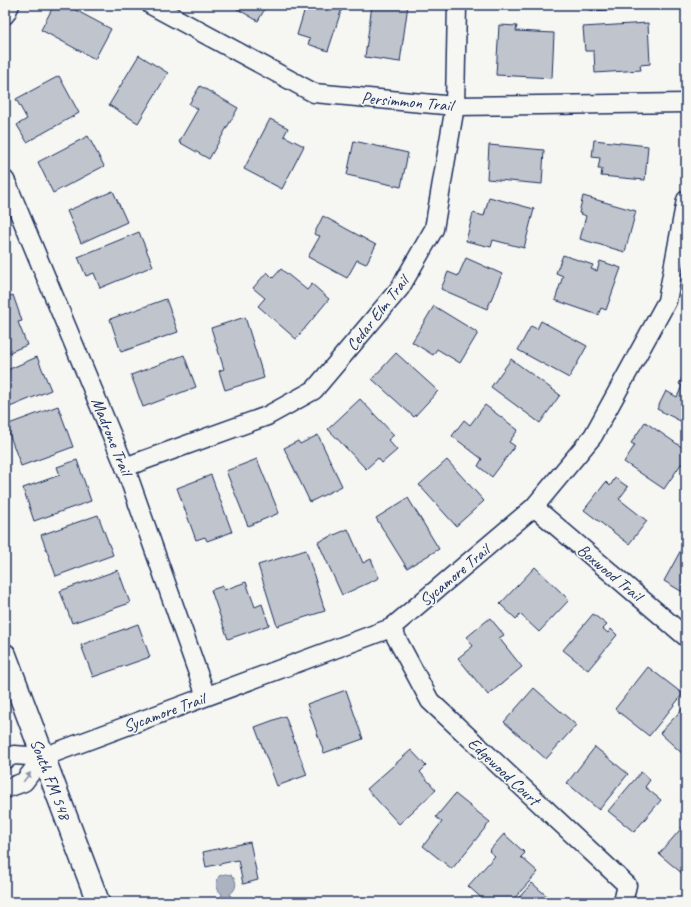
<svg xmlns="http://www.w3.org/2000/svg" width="691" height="907" font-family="Caveat,sans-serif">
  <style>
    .water { fill: #abb2c0; stroke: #717e99 }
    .building { fill: #c0c4cd; stroke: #1b2f5e }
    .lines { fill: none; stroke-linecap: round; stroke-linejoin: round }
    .minor-casing { stroke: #1b2f5e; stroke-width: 21 }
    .major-casing { stroke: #1b2f5e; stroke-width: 25 }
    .minor { stroke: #f6f6f2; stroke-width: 18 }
    .major { stroke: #f6f6f2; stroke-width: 22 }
    .oneway { fill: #8892a8 }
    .labels { text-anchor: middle; stroke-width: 3.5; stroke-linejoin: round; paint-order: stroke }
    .street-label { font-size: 17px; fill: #1b2f5e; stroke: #f6f6f2 }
  </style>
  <rect width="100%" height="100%" fill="#f6f6f2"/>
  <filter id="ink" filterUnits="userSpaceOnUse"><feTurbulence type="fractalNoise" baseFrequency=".025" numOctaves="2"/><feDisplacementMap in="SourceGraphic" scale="8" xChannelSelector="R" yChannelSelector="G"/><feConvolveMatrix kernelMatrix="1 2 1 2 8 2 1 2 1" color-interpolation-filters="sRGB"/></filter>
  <g filter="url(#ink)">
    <!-- water -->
    <path class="water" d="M225 874 231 875C238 881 237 889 230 894L232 899 237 900 240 902H211L217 899H220L222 894C215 889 216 883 219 876Z"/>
    <!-- building -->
    <g class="building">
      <polygon points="54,5 66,5 111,29 95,59 41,30"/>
      <polygon points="235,5 267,5 258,21 234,7"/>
      <polygon points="306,5 343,5 328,51 308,44 310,39 297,35"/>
      <polygon points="372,5 408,5 400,62 365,57"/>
      <polygon points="589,5 648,5 648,8 590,11"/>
      <polygon points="648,23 650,64 640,65 641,70 595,73 594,51 585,51 583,27"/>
      <polygon points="499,25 517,26 516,31 554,33 552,78 496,75"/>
      <polygon points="139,55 168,73 138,123 109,105"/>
      <polygon points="59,76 79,113 27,142 17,125 27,119 16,99"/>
      <polygon points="200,86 238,108 209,159 179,142 198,109 189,104"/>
      <polygon points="270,119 288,128 284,136 304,146 282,189 244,169"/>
      <polygon points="88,136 104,166 53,193 38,162"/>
      <polygon points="594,140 648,146 645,180 601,176 602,169 598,169 600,158 592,157"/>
      <polygon points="354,141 408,153 401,187 347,175"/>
      <polygon points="489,145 544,150 542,184 487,179"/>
      <polygon points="113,191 127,222 81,243 67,211"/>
      <polygon points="583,196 636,211 625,252 580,239 586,216 579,213"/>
      <polygon points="489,197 534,209 524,248 493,240 491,247 466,241 473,213 484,216"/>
      <polygon points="323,216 376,245 366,264 357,260 347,278 308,257 320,236 314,234"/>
      <polygon points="139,232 153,266 100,288 94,273 86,276 78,257"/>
      <polygon points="563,255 593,265 591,269 597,271 600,261 621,268 606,310 601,308 598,315 555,300 563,276 556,273"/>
      <polygon points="466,258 502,274 487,309 441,289 448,272 458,276"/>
      <polygon points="281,269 307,290 312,284 329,299 296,339 258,306 265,298 253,288 267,272 273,278"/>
      <polygon points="13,295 22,321 18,322 27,345 5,354 5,298"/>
      <polygon points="166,299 178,332 121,352 110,319"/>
      <polygon points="434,306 478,333 460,363 437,349 433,355 412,342"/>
      <polygon points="245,317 264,378 225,390 219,371 224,369 211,328"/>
      <polygon points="541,321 587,346 569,378 518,350 531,326 537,329"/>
      <polygon points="396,353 438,391 414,417 372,379"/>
      <polygon points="184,355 196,387 143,407 131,375"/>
      <polygon points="37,357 51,390 5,409 5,371"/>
      <polygon points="511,359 560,395 540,423 491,387"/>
      <polygon points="683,376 686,378 686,424 657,409 666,391 677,397 682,386 679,384"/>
      <polygon points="360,399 394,435 388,440 397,450 382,463 378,458 366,469 328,429"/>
      <polygon points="485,405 518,430 509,442 515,446 492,477 478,466 482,459 452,436 464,420 470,425"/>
      <polygon points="58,406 73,447 21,466 6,425"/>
      <polygon points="645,422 686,450 686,465 681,464 664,489 624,462 635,445 631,443"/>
      <polygon points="318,435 342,486 310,502 284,448 298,441 300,444"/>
      <polygon points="257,459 279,513 248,526 226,471"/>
      <polygon points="77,460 91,501 34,521 23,488 60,475 57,467"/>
      <polygon points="447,460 484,501 456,526 419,485"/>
      <polygon points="211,475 232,532 207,541 205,537 196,540 177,488"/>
      <polygon points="615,478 628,487 619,499 647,521 629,544 584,510 606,482 610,486"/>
      <polygon points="408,498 439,549 407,568 376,518"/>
      <polygon points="98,515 113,555 56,576 41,535"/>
      <polygon points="348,529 363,563 371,559 379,578 342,595 318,542"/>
      <polygon points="682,548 686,550 686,594 664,581"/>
      <polygon points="306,550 325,611 277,626 258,565"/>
      <polygon points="535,567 569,600 539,632 520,614 516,619 500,604"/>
      <polygon points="118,570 130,603 72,623 60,591"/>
      <polygon points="246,582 255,607 262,604 269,625 228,639 211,590 223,586 224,590"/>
      <polygon points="593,614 607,625 603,629 608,633 611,629 617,635 588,670 563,650"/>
      <polygon points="490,618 504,635 499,638 522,667 488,695 458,658 473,646 467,637"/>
      <polygon points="138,624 150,657 93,677 81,645"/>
      <polygon points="648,667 683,694 649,736 615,709"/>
      <polygon points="534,688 576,725 546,759 504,722"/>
      <polygon points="346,690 363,739 324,753 307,704"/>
      <polygon points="686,705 686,757 660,733"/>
      <polygon points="285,716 307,775 277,786 255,727"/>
      <polygon points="595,747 628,774 599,810 567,783"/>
      <polygon points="411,750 426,766 420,772 436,790 399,824 367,789"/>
      <polygon points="641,772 650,780 645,787 661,800 634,832 608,811"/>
      <polygon points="455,794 490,822 452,869 423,846 442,822 436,817"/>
      <polygon points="686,823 686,873 684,875 659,854"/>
      <polygon points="504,834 525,853 521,857 538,872 511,902 486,902 468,886 495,856 489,851"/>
      <polygon points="250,842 258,880 243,884 238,860 206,867 203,852"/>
      <polygon points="532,883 549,898 546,902 515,902"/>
    </g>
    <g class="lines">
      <defs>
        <g id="minor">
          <polyline points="151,5 314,93 455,106 686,103"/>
          <polyline points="5,15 10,5"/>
          <polyline points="5,180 8,186 125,467 206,696"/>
          <polyline points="125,467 267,416 314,390 400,288 434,229 455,106 457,5"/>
          <polyline points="534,507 686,637"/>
          <polyline points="391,628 430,701 627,885 623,902"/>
          <polyline points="5,759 14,755 43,757 391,628 534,507 593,436 667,301 686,200"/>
          <polyline points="5,789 24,782 43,757"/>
        </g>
        <polyline id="major" points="5,655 98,902"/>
      </defs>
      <!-- minor casing -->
      <use href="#minor" class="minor-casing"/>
      <!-- major casing -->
      <use href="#major" class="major-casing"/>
      <!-- minor -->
      <use href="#minor" class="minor"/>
      <!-- major -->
      <use href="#major" class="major"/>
    </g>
    <!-- one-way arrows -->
    <defs><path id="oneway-solid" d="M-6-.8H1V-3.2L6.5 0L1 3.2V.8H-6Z"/></defs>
    <use class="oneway" href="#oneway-solid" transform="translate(27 777) rotate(-51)"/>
  </g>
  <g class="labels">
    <!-- street labels -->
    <g class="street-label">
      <text transform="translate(407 101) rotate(5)" y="6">Persimmon Trail</text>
      <text transform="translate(377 313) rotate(-52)" y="6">Cedar Elm Trail</text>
      <text transform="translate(112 436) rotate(68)" y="6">Madrone Trail</text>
      <text transform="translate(610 572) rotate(40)" y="6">Boxwood Trail</text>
      <text transform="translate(454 575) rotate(-40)" y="6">Sycamore Trail</text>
      <text transform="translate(164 712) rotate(-20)" y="6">Sycamore Trail</text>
      <text transform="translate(504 771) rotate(43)" y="6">Edgewood Court</text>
      <text transform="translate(51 779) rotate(69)" y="6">South FM 548</text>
    </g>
  </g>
  <!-- margin -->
  <rect width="691" height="907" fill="none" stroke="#f6f6f2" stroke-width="20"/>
  <rect x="10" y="10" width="671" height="887" fill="none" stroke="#1b2f5e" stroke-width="1.5" filter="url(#ink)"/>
</svg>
